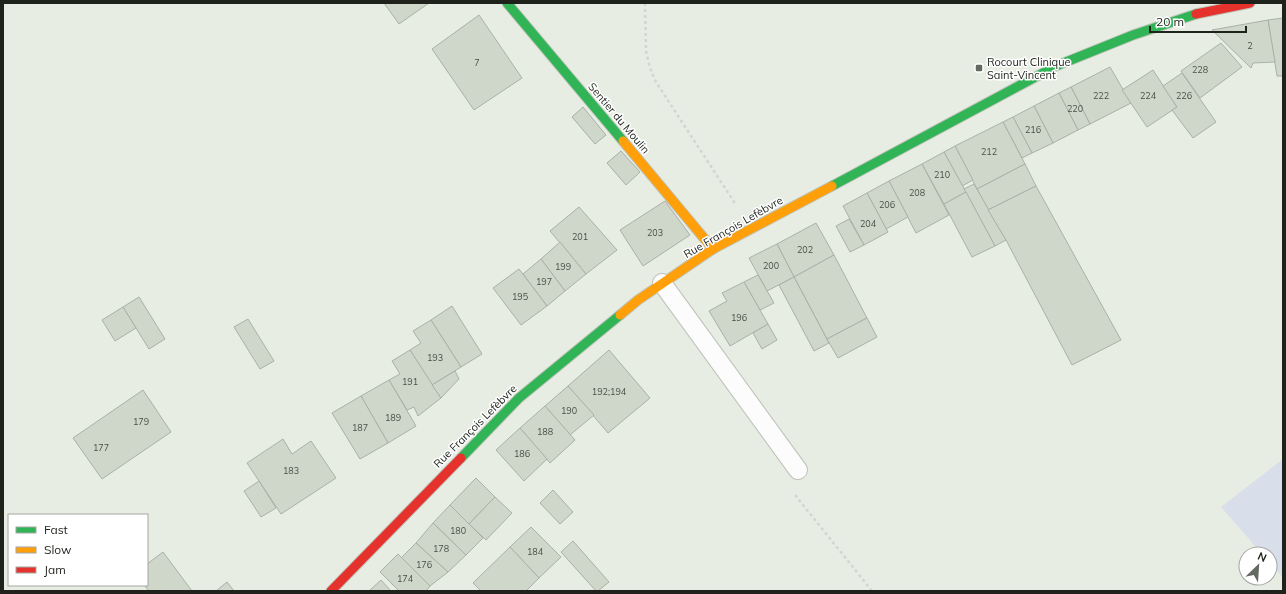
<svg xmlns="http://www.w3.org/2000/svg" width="1286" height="594" font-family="Mulish,sans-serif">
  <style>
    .green { fill: #d9dfea }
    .building { fill: #cfd7ca; stroke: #abafa8 }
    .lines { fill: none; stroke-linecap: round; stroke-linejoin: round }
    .lane-casing { stroke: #bec2ba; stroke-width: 20 }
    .fast-casing { stroke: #bec2ba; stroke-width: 11 }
    .slow-casing { stroke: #bec2ba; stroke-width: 11 }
    .jam-casing { stroke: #bec2ba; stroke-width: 11 }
    .path { stroke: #d3d5d3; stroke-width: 2.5; stroke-dasharray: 3 3; stroke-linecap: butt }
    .lane { stroke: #fbfcfb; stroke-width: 18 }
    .fast { stroke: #30b455; stroke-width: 9 }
    .slow { stroke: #ff9f0a; stroke-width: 9 }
    .jam { stroke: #e5322d; stroke-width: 9 }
    .poi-dot { fill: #646961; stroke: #fff; stroke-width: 1.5 }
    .labels { text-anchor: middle; stroke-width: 3; stroke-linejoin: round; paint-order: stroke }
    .number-label { font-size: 9px; fill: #4a4f47 }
    .poi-label { font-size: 11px; fill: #1e221b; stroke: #fff; text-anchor: start }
    .street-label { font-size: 11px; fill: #1e221b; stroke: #fff }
  </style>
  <rect width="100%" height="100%" fill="#e7ede2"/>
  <!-- green -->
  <polygon class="green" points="1283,459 1283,578 1270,563 1270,554 1262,554 1221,507"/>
  <!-- building -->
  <g class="building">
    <polygon points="384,3 429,3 399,24"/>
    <polygon points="479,15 522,78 474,110 432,49"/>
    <polygon points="1283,18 1283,76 1277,76 1268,20"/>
    <polygon points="1268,20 1275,62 1253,63 1251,68 1212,30"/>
    <polygon points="1221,43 1242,67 1200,98 1181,71"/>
    <polygon points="1110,67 1131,103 1090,124 1071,87"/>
    <polygon points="1153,70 1177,107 1147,127 1122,90"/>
    <polygon points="1182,73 1216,122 1193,138 1172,110 1177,107 1163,86"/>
    <polygon points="1071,87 1090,124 1078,130 1059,93"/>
    <polygon points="1059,93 1078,130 1053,143 1034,106"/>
    <polygon points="1034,106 1053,143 1032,153 1013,117"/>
    <polygon points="583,107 606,135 595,144 572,117"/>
    <polygon points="1013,117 1032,153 1022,158 1003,122"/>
    <polygon points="1003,122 1025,164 977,189 955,146"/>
    <polygon points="955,146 973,180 962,186 944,152"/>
    <polygon points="621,151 640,172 626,185 607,163"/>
    <polygon points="944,152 966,192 944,204 922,164"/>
    <polygon points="922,164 949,215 916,233 889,181"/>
    <polygon points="1025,164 1036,186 988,210 977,189"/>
    <polygon points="889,181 908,217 886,229 867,193"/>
    <polygon points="974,184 1006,240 995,246 964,189"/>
    <polygon points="1036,186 1121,340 1072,365 1006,240 988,210"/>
    <polygon points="966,192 995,246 972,257 944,204"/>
    <polygon points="867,193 888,232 864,245 843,206"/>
    <polygon points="665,201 690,235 643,266 620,230"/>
    <polygon points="579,207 617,250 586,274 550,231"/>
    <polygon points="849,219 864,245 850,252 836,226"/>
    <polygon points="816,223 834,255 794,277 777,244"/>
    <polygon points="560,242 586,274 565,291 541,259"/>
    <polygon points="777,244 794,277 767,291 749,258"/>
    <polygon points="834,255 867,318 827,339 794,277"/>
    <polygon points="541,259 565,291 547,306 523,274"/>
    <polygon points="519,269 547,306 521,325 493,288"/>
    <polygon points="758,275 774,303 760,310 744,282"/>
    <polygon points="794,277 829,343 814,351 779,285"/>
    <polygon points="744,282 768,324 730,346 709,311 727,301 722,293"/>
    <polygon points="139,297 165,339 149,349 123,307"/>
    <polygon points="452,306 482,354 461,367 431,320"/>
    <polygon points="123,307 136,328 115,341 102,320"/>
    <polygon points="867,318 877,337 838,358 827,339"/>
    <polygon points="248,319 274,361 260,369 234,327"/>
    <polygon points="431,320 461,367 432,385 410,350 421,343 413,331"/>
    <polygon points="768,324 777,340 762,349 753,333"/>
    <polygon points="410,350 441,398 418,416 414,407 407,410 389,380 400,374 392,361"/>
    <polygon points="609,350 650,398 608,433 568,386"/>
    <polygon points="455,371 459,379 441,398 432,385"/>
    <polygon points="389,380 416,426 388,443 361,396"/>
    <polygon points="568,386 594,415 570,435 545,406"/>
    <polygon points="143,390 171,432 102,479 73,438"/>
    <polygon points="361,396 388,443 360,459 332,413"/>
    <polygon points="545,406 575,440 550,463 520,428"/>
    <polygon points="520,428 547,459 524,481 496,450"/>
    <polygon points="283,439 292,454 311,441 336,478 281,514 247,463"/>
    <polygon points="476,478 495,497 469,524 450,505"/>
    <polygon points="259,481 276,508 261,517 244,491"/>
    <polygon points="553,490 573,512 560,524 540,503"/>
    <polygon points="495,497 512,513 486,540 469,524"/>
    <polygon points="450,505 483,538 466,555 433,523"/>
    <polygon points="433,523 466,555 448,572 416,543"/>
    <polygon points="531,527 561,557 539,578 510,547"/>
    <polygon points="573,541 609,582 598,591 596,591 561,552"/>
    <polygon points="416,543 448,572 430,586 401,558"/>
    <polygon points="510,547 539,578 526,591 481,591 473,583"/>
    <polygon points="163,552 192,591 149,591 144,585 147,585 147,564"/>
    <polygon points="398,554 430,586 426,591 399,591 380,572"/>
    <polygon points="381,580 391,591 369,591"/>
    <polygon points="227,582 234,591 216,591"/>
  </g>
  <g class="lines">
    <defs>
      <polyline id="lane" points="662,283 798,470"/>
      <g id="fast">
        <polyline points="507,3 623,141"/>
        <polyline points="832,186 1056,66 1133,35 1196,14"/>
        <polyline points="461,458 519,398 620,315"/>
      </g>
      <g id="slow">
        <polyline points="623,141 713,249"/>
        <polyline points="620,315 638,300 713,249 832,186"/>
      </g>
      <g id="jam">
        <polyline points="1196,14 1250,3"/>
        <polyline points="331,591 461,458"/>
      </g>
    </defs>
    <!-- lane casing -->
    <use href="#lane" class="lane-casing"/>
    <!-- fast casing -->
    <use href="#fast" class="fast-casing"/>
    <!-- slow casing -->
    <use href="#slow" class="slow-casing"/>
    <!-- jam casing -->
    <use href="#jam" class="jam-casing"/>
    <!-- path -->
    <g class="path">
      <polyline points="645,3 646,51 650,68 656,82 736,205"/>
      <polyline points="795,495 872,591"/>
    </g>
    <!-- lane -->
    <use href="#lane" class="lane"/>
    <!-- fast -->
    <use href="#fast" class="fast"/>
    <!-- slow -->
    <use href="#slow" class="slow"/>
    <!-- jam -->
    <use href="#jam" class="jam"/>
  </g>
  <!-- markers -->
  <rect class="poi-dot" x="975" y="64" width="8" height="8" rx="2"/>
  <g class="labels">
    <!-- number labels -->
    <g class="number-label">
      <text x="1250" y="49">2</text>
      <text x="477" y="66">7</text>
      <text x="1200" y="73">228</text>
      <text x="1101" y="99">222</text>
      <text x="1148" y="99">224</text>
      <text x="1184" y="99">226</text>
      <text x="1075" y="112">220</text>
      <text x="1033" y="133">216</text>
      <text x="989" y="155">212</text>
      <text x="942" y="178">210</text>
      <text x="917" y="196">208</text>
      <text x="887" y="208">206</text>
      <text x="868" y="227">204</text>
      <text x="655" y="236">203</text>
      <text x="580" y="240">201</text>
      <text x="805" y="253">202</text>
      <text x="771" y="269">200</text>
      <text x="563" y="270">199</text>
      <text x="544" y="285">197</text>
      <text x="520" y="300">195</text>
      <text x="739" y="321">196</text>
      <text x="435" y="361">193</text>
      <text x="410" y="385">191</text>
      <text x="609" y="395">192;194</text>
      <text x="569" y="414">190</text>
      <text x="393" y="421">189</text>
      <text x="141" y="425">179</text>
      <text x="360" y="431">187</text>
      <text x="545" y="435">188</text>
      <text x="101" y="451">177</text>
      <text x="522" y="457">186</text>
      <text x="291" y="474">183</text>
      <text x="458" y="534">180</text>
      <text x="441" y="552">178</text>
      <text x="535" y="555">184</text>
      <text x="424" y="568">176</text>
      <text x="405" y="582">174</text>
    </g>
    <!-- poi labels -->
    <g class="poi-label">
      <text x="987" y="66">Rocourt Clinique<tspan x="987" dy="13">Saint-Vincent</tspan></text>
    </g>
    <!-- street labels -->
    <g class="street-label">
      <text transform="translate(619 118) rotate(50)" y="4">Sentier du Moulin</text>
      <text transform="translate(733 227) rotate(-30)" y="4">Rue François Lefèbvre</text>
      <text transform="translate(475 426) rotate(-45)" y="4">Rue François Lefèbvre</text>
    </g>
  </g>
  <!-- border -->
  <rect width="1286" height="594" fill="none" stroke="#1e221b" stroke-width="8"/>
  <!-- legend -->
  <rect x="8" y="514" width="140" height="72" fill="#ffffff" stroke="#a5a7a4"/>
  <rect x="16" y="527" width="20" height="6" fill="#30b455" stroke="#a5a7a4"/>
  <text x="44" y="534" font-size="12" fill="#1e221b">Fast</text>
  <rect x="16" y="547" width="20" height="6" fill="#ff9f0a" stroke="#a5a7a4"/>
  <text x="44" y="554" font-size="12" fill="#1e221b">Slow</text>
  <rect x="16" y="567" width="20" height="6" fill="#e5322d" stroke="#a5a7a4"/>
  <text x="44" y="574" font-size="12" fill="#1e221b">Jam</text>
  <!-- north arrow -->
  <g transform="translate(1258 566) rotate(25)"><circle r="19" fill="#ffffff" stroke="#a5a7a4"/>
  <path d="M0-3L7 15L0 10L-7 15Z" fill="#646961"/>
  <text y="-6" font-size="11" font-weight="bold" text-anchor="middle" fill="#1e221b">N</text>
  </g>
  <!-- scale -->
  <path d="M1150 26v6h96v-6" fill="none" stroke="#1e221b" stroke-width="2"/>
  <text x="1156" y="26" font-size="12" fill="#1e221b" stroke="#ffffff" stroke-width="3" paint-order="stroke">20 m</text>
</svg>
